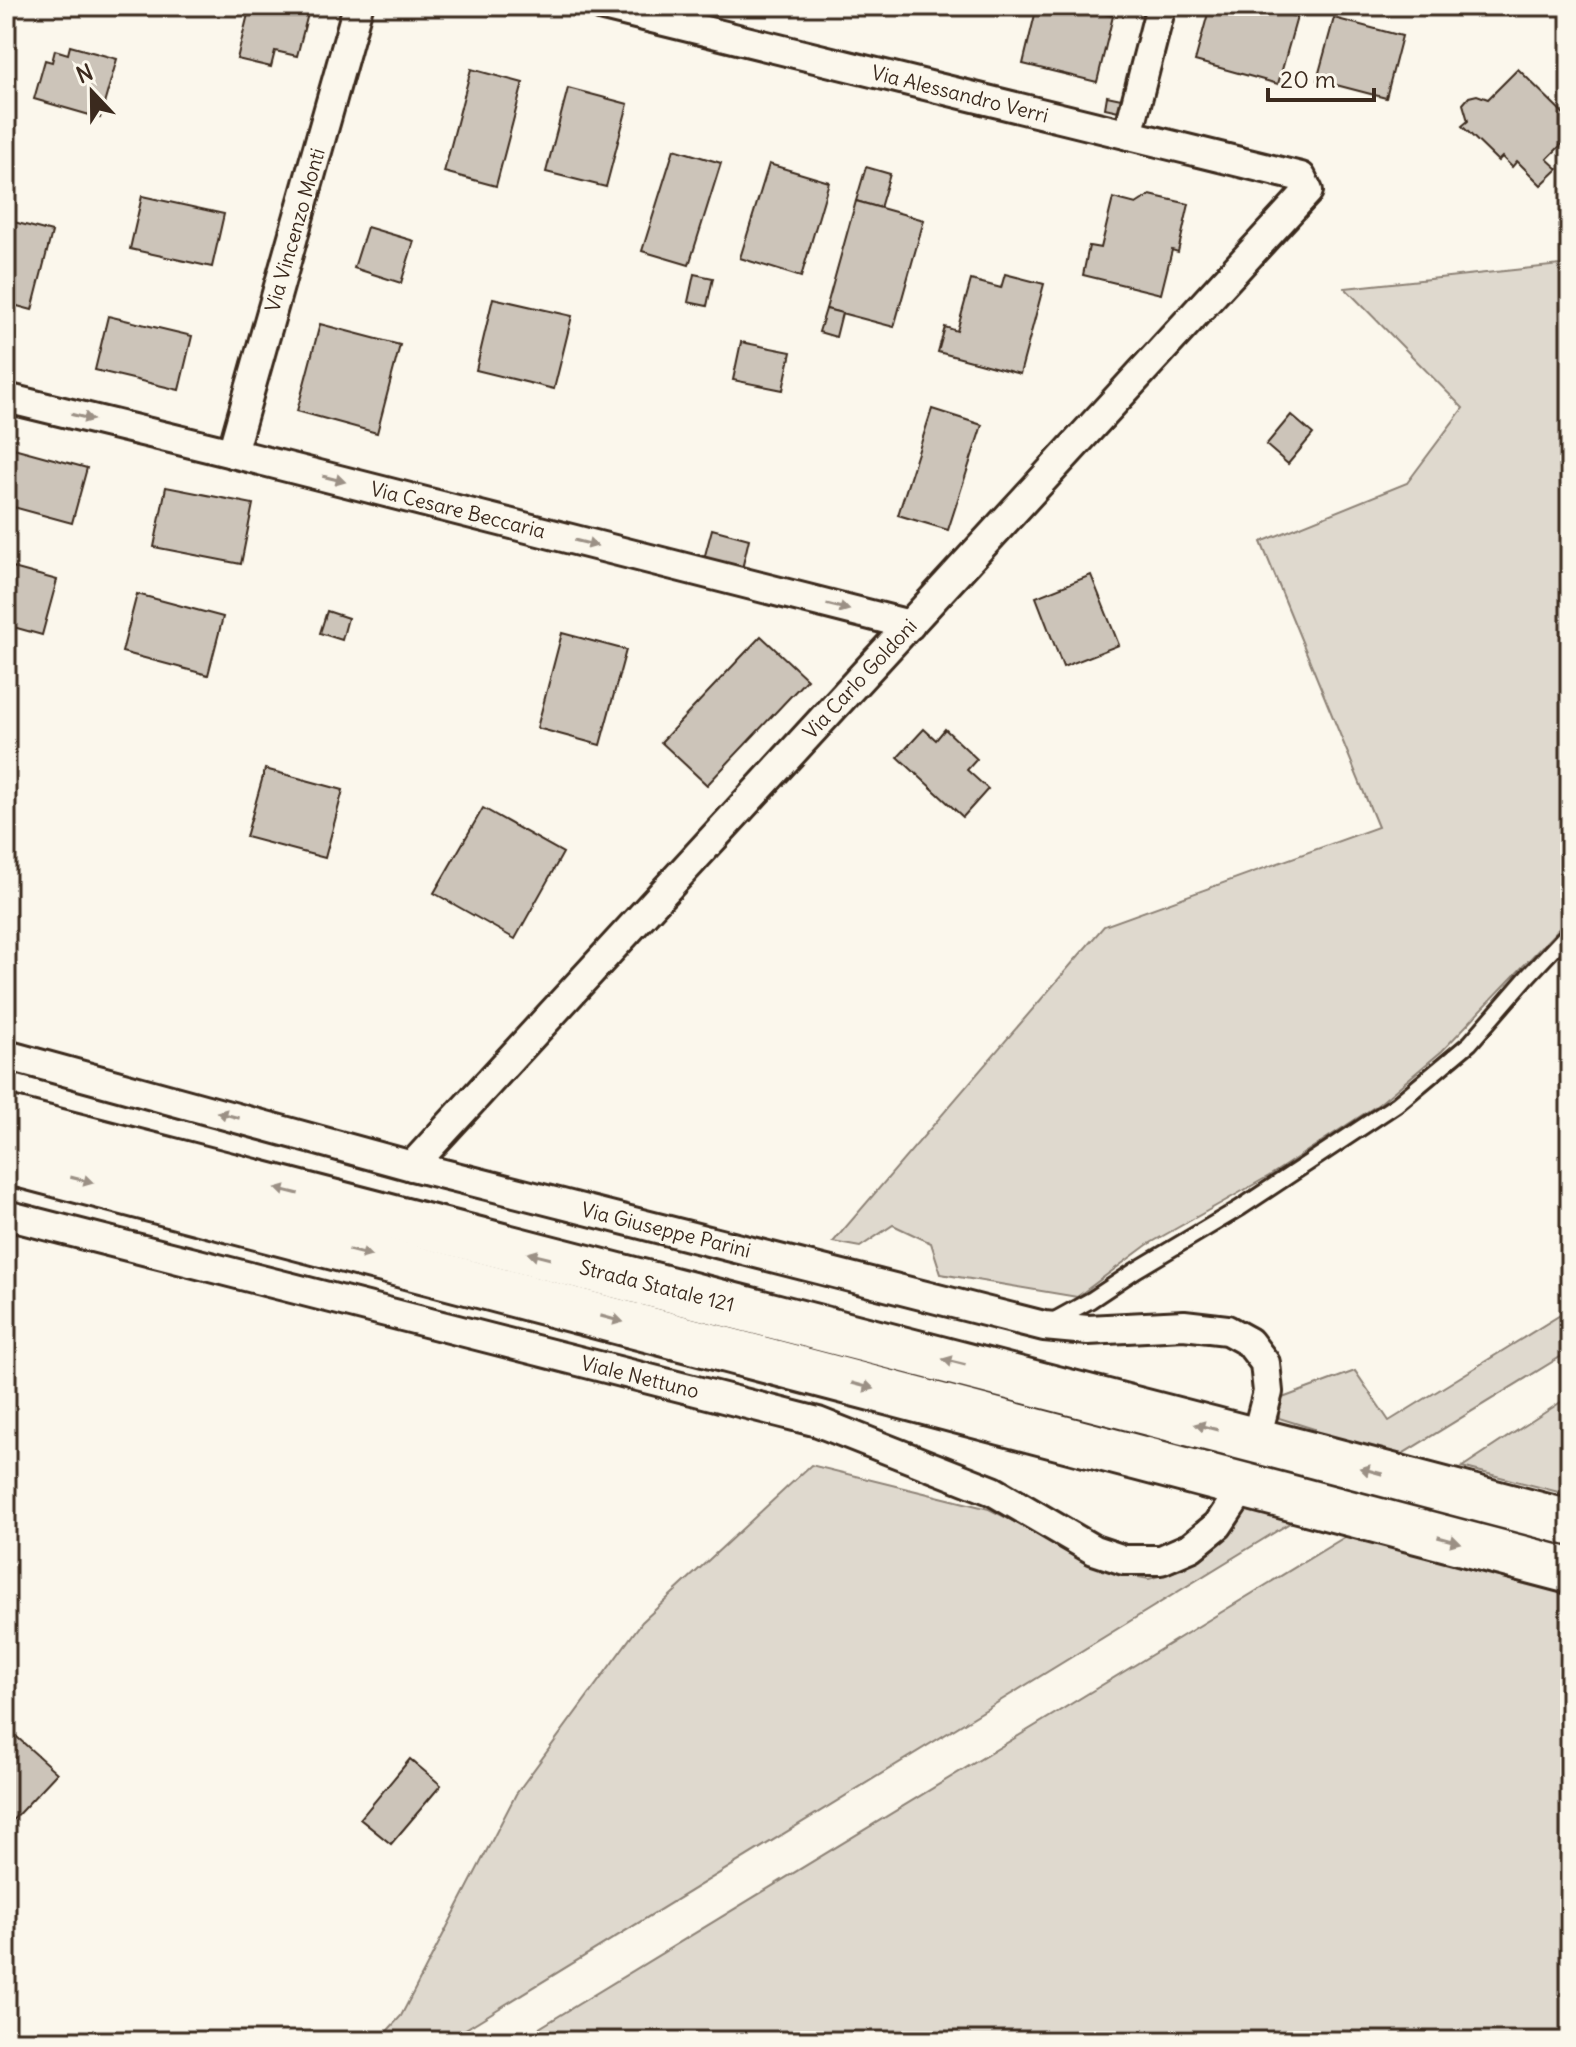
<svg xmlns="http://www.w3.org/2000/svg" width="1576" height="2047" font-family="Delius,sans-serif">
  <style>
    .green { fill: #dfd9ce; stroke: #8d8276; stroke-width: 2 }
    .building { fill: #ccc4b9; stroke: #3b2a1e; stroke-width: 2 }
    .lines { fill: none; stroke-linecap: round; stroke-linejoin: round }
    .service-casing { stroke: #3b2a1e; stroke-width: 20 }
    .minor-casing { stroke: #3b2a1e; stroke-width: 34 }
    .primary-casing { stroke: #3b2a1e; stroke-width: 50 }
    .service { stroke: #fbf7ec; stroke-width: 14 }
    .minor { stroke: #fbf7ec; stroke-width: 28 }
    .primary { stroke: #fbf7ec; stroke-width: 44 }
    .oneway { fill: #9b9085 }
    .labels { text-anchor: middle; stroke-width: 6; stroke-linejoin: round; paint-order: stroke }
    .street-label { font-size: 20px; fill: #3b2a1e; stroke: #fbf7ec }
  </style>
  <rect width="100%" height="100%" fill="#fbf7ec"/>
  <filter id="ink" filterUnits="userSpaceOnUse"><feTurbulence type="fractalNoise" baseFrequency=".0125" numOctaves="2"/><feDisplacementMap in="SourceGraphic" scale="16" xChannelSelector="R" yChannelSelector="G"/><feConvolveMatrix kernelMatrix="1 2 1 2 8 2 1 2 1" color-interpolation-filters="sRGB"/></filter>
  <g filter="url(#ink)">
    <!-- green -->
    <g class="green">
      <polygon points="1570,264 1570,917 1442,1051 1379,1104 1269,1176 1147,1245 1077,1297 941,1274 931,1243 893,1225 860,1247 833,1242 1104,926 1378,827 1261,542 1407,483 1463,408 1345,288"/>
      <polygon points="1570,1309 1570,1351 446,2041 378,2041 401,2016 516,1794 642,1622 811,1465 989,1509 1116,1573 1149,1579 1185,1568 1228,1534 1247,1509 1284,1520 1314,1429 1279,1418 1277,1400 1355,1371 1389,1421"/>
      <polygon points="1570,1396 1570,1495 1462,1467"/>
      <polygon points="1348,1535 1570,1594 1570,2041 518,2041"/>
    </g>
    <!-- building -->
    <g class="building">
      <polygon points="106,6 139,6 137,15"/>
      <polygon points="250,6 310,6 297,56 275,51 271,67 237,59"/>
      <polygon points="1037,6 1070,6 1113,16 1097,82 1023,64"/>
      <polygon points="1210,6 1258,6 1297,17 1278,84 1195,61"/>
      <polygon points="1334,18 1402,36 1386,98 1317,80"/>
      <polygon points="70,46 117,59 100,118 34,99 45,60 52,62 55,50 68,54"/>
      <polygon points="471,69 523,83 496,186 444,172"/>
      <polygon points="1518,69 1570,120 1570,136 1547,159 1558,169 1541,185 1517,161 1512,167 1502,157 1498,161 1462,126 1468,121 1463,104 1469,97 1477,95 1488,99"/>
      <polygon points="568,88 628,104 606,187 546,172"/>
      <polygon points="1107,96 1126,100 1123,112 1105,108"/>
      <polygon points="674,149 721,163 689,265 642,251"/>
      <polygon points="769,164 829,182 801,277 740,258"/>
      <polygon points="866,167 890,174 880,208 856,201"/>
      <polygon points="1150,195 1189,204 1178,252 1172,250 1161,294 1083,275 1089,246 1101,248 1113,198 1136,204"/>
      <polygon points="142,196 224,214 212,267 130,249"/>
      <polygon points="856,201 924,220 894,327 826,309"/>
      <polygon points="6,220 52,232 32,310 6,303"/>
      <polygon points="367,227 414,241 401,283 354,268"/>
      <polygon points="694,274 713,278 707,306 688,302"/>
      <polygon points="1005,274 1044,284 1020,374 938,352 945,327 957,331 971,280 1001,288"/>
      <polygon points="493,298 572,316 554,389 476,370"/>
      <polygon points="826,309 842,313 836,337 819,332"/>
      <polygon points="108,316 192,336 179,390 95,370"/>
      <polygon points="320,324 400,345 377,433 297,411"/>
      <polygon points="741,342 791,352 783,390 733,380"/>
      <polygon points="932,409 982,425 948,530 898,515"/>
      <polygon points="1291,415 1313,434 1288,464 1266,445"/>
      <polygon points="6,446 87,468 72,523 6,505"/>
      <polygon points="166,487 253,504 241,564 154,547"/>
      <polygon points="712,529 749,539 742,569 704,559"/>
      <polygon points="6,566 57,580 42,635 6,625"/>
      <polygon points="1091,575 1119,645 1063,667 1036,597"/>
      <polygon points="137,594 223,617 208,675 122,652"/>
      <polygon points="327,611 348,618 342,640 320,633"/>
      <polygon points="562,633 626,650 600,745 537,728"/>
      <polygon points="761,636 807,679 707,785 661,742"/>
      <polygon points="924,729 936,740 945,729 977,759 967,770 988,789 963,817 898,757"/>
      <polygon points="265,769 343,790 325,858 246,837"/>
      <polygon points="483,808 563,853 515,939 434,893"/>
      <polygon points="8,1729 57,1773 10,1823 6,1819 6,1731"/>
      <polygon points="410,1759 441,1785 391,1844 360,1819"/>
    </g>
    <g class="lines">
      <defs>
        <polyline id="service" points="1051,1322 1091,1300 1136,1270 1240,1208 1397,1104 1470,1043 1528,976 1570,931"/>
        <g id="minor">
          <polyline points="1128,135 1161,6"/>
          <polyline points="6,398 232,453 910,625"/>
          <polyline points="232,453 358,6"/>
          <polyline points="6,1055 412,1166 1044,1326 1088,1330 1184,1325 1227,1330 1249,1342 1265,1363 1268,1392 1261,1419"/>
          <polyline points="412,1166 1308,191 1301,177 603,6"/>
          <polyline points="6,1215 818,1422 993,1491 1094,1550 1124,1560 1161,1560 1191,1547 1218,1525 1234,1501"/>
        </g>
        <g id="primary">
          <polyline points="6,1118 1308,1454 1570,1523"/>
          <polyline points="6,1161 1570,1571"/>
        </g>
      </defs>
      <!-- service casing -->
      <use href="#service" class="service-casing"/>
      <!-- minor casing -->
      <use href="#minor" class="minor-casing"/>
      <!-- primary casing -->
      <use href="#primary" class="primary-casing"/>
      <!-- service -->
      <use href="#service" class="service"/>
      <!-- minor -->
      <use href="#minor" class="minor"/>
      <!-- primary -->
      <use href="#primary" class="primary"/>
    </g>
    <!-- one-way arrows -->
    <defs><path id="oneway-solid" d="M-6-.8H1V-3.2L6.5 0L1 3.2V.8H-6Z" transform="scale(2)"/></defs>
    <g class="oneway">
      <use href="#oneway-solid" transform="translate(82 417) rotate(14)"/>
      <use href="#oneway-solid" transform="translate(334 479) rotate(14)"/>
      <use href="#oneway-solid" transform="translate(586 543) rotate(14)"/>
      <use href="#oneway-solid" transform="translate(838 607) rotate(14)"/>
      <use href="#oneway-solid" transform="translate(228 1115) rotate(-165)"/>
      <use href="#oneway-solid" transform="translate(82 1180) rotate(14)"/>
      <use href="#oneway-solid" transform="translate(287 1191) rotate(-166)"/>
      <use href="#oneway-solid" transform="translate(360 1253) rotate(15)"/>
      <use href="#oneway-solid" transform="translate(539 1256) rotate(-166)"/>
      <use href="#oneway-solid" transform="translate(612 1319) rotate(15)"/>
      <use href="#oneway-solid" transform="translate(954 1362) rotate(-166)"/>
      <use href="#oneway-solid" transform="translate(863 1386) rotate(15)"/>
      <use href="#oneway-solid" transform="translate(1206 1427) rotate(-166)"/>
      <use href="#oneway-solid" transform="translate(1371 1471) rotate(-165)"/>
      <use href="#oneway-solid" transform="translate(1449 1540) rotate(15)"/>
    </g>
  </g>
  <g class="labels">
    <!-- street labels -->
    <g class="street-label">
      <text transform="translate(960 94) rotate(14)" y="7">Via Alessandro Verri</text>
      <text transform="translate(295 230) rotate(-74)" y="7">Via Vincenzo Monti</text>
      <text transform="translate(458 510) rotate(14)" y="7">Via Cesare Beccaria</text>
      <text transform="translate(860 679) rotate(-47)" y="7">Via Carlo Goldoni</text>
      <text transform="translate(666 1230) rotate(14)" y="7">Via Giuseppe Parini</text>
      <text transform="translate(657 1286) rotate(14)" y="7">Strada Statale 121</text>
      <text transform="translate(640 1377) rotate(14)" y="7">Viale Nettuno</text>
    </g>
  </g>
  <!-- margin -->
  <rect width="1576" height="2047" fill="none" stroke="#fbf7ec" stroke-width="32"/>
  <rect x="16" y="16" width="1544" height="2015" fill="none" stroke="#3b2a1e" stroke-width="3" filter="url(#ink)"/>
  <!-- north arrow -->
  <g transform="translate(92 92) rotate(338)" stroke="#fbf7ec" stroke-width="6" paint-order="stroke">
  <path d="M0-6L14 30L0 20L-14 30Z" fill="#3b2a1e"/>
  <text y="-12" font-size="22" font-weight="bold" text-anchor="middle" fill="#3b2a1e">N</text>
  </g>
  <!-- scale -->
  <path d="M1268 88v12h106v-12" fill="none" stroke="#3b2a1e" stroke-width="4"/>
  <text x="1280" y="88" font-size="24" fill="#3b2a1e" stroke="#fbf7ec" stroke-width="6" paint-order="stroke">20 m</text>
</svg>
